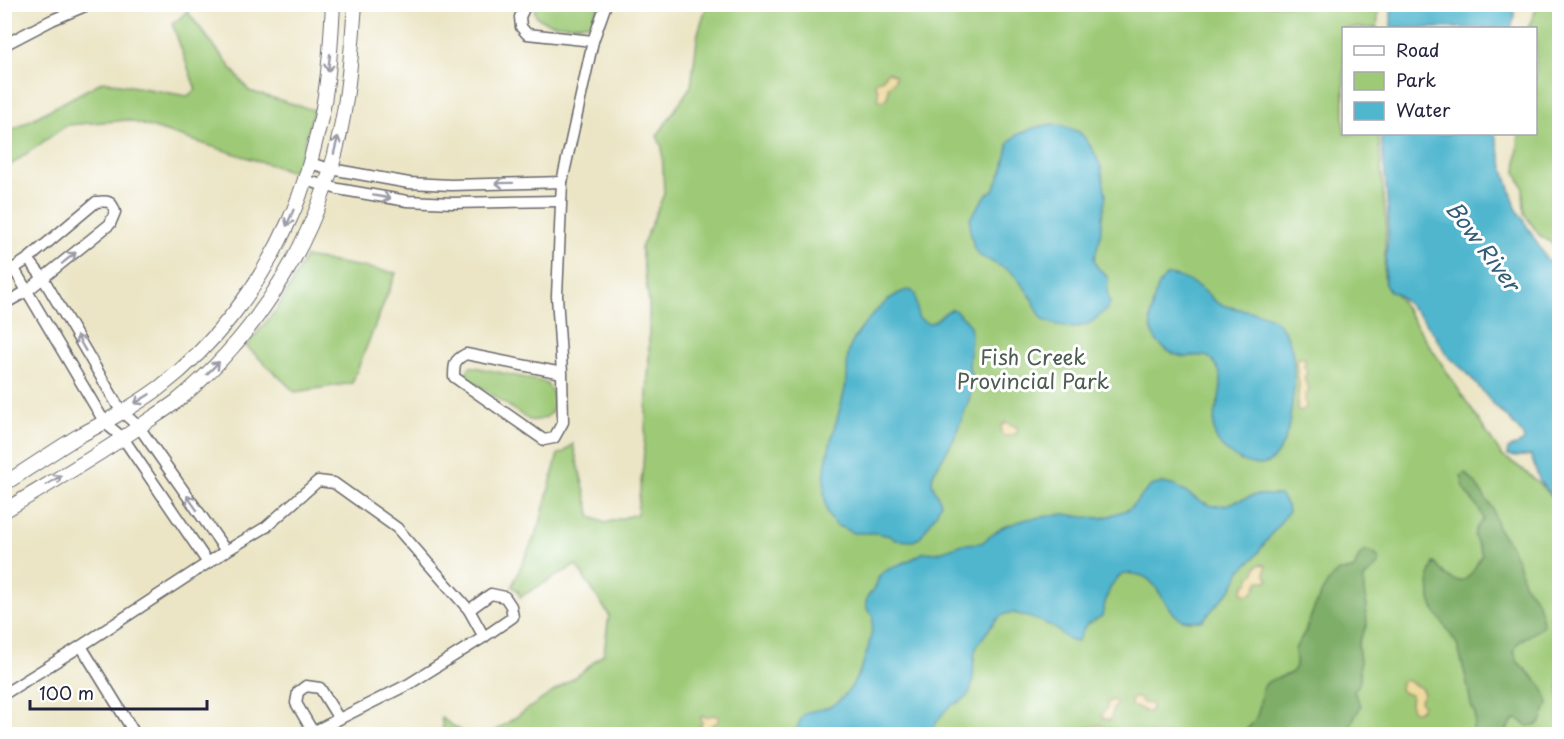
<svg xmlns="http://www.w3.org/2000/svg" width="1564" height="739" font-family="'Playpen Sans',sans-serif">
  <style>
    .green { fill: #9eca77; stroke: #607659; stroke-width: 1.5 }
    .forest { fill: #7eae68; stroke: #506852; stroke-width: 1.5 }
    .sand { fill: #eeda9e; stroke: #887e6c; stroke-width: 1.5 }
    .water { fill: #50b6ce; stroke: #396c84; stroke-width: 1.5 }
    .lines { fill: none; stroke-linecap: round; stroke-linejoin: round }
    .minor-casing { stroke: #68666b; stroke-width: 13 }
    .tertiary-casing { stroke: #68666b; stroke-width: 16 }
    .minor { stroke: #fff; stroke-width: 10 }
    .tertiary { stroke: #fff; stroke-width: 14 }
    .oneway { stroke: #9c9ca7 }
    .labels { text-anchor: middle; stroke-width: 6; stroke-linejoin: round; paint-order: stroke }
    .park-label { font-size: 21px; fill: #4d5d50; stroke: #fff }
    .water-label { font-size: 22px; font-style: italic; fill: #345d76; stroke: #fff }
  </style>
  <rect width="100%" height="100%" fill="#fff"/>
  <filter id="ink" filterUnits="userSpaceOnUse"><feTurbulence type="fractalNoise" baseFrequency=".0167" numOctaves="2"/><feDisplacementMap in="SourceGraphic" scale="12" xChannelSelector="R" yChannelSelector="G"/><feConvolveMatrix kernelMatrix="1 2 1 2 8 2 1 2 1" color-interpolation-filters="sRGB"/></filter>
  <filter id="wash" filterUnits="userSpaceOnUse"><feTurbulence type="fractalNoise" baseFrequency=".008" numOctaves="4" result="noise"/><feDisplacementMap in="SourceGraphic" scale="24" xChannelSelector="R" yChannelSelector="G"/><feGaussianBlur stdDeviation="1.35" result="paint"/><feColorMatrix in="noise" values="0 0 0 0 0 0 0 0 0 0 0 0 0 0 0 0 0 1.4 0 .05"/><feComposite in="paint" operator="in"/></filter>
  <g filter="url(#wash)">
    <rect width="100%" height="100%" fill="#ebe5c5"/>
    <!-- green -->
    <g class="green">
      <path d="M536 5V4L599 5 591 24C576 25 527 29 536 5Z"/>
      <path d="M707 5H1379L1377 28H1344V134H1378L1386 222 1384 276 1502 456C1522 467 1545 487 1559 505V734H491L581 673 604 653 609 615 576 565 520 597 518 591 512 586 539 527 558 454 563 453 573 444 591 517 605 523 637 514 643 466 649 362V303L641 248 664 194 662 147 657 136 691 86 698 33Z"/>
      <polygon points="1538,5 1559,5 1559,248 1539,235 1524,213 1523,187 1516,172 1519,134 1536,134 1536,28 1528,28"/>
      <polygon points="187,11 249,91 314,110 296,173 128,120 67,125 5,169 5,134 103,81 187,96 196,90 172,23 179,19"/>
      <polygon points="305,257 396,273 352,383 295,392 246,346 276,310 290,287"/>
      <path d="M470 367H474L544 382C562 396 556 424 529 420L468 378C466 373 466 371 470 367Z"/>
      <polygon points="441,718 466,734 444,734"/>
    </g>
    <!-- forest -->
    <g class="forest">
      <path d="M1465 473 1475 483 1493 509 1498 529 1510 545 1517 560 1525 586 1532 594 1538 603 1543 622 1542 627 1518 643 1514 652 1518 662 1541 685 1546 694 1548 704 1541 722 1536 725 1527 726 1520 720 1516 719 1512 722 1507 729 1508 734H1470L1475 723V714L1471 705 1466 678 1457 644 1433 608 1430 599 1429 576 1434 563C1439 566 1440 569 1444 573 1446 576 1449 577 1452 579 1469 587 1475 566 1482 554L1474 536 1477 527 1483 520C1482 509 1474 503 1468 495 1464 491 1463 482 1461 476Z"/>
      <path d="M1366 551 1375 554 1379 559V564L1364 578V592L1367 606 1366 611 1367 625 1359 641 1358 646 1360 660V680L1359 684 1354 692 1361 706 1352 722 1350 734H1241C1250 727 1257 720 1259 708 1261 701 1260 693 1264 686 1271 675 1290 679 1295 668 1298 662 1294 655 1295 650 1297 642 1304 636 1306 629 1312 613 1323 583 1337 572 1341 569 1348 572 1354 569 1357 562 1358 554 1366 551Z"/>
    </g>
    <!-- sand -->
    <g class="sand">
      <polygon points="888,72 895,75 895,80 888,88 888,95 885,100 883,101 878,99 878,89 875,85 875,82 883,79 886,73"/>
      <polygon points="1300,357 1306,359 1304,366 1307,373 1304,378 1309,390 1305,398 1306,408 1301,412 1298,411 1297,408 1299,384 1296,362"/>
      <path d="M1005 422 1017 427 1018 430 1016 434C1010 435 1006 439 1001 434V427Z"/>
      <path d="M1260 564 1266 565 1265 574 1269 580 1266 581H1259C1254 589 1256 596 1243 594L1242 591 1245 584 1249 582 1250 577 1255 572 1256 567Z"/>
      <polygon points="1406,680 1421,688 1424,693 1420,700 1423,706 1418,712 1412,710 1410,704 1411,695 1404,693 1400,690 1401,682"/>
      <path d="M1135 697 1140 699 1144 703 1152 704V708L1149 712C1144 714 1144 710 1139 708 1136 707 1134 708 1131 706V701Z"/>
      <path d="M1113 700 1117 703C1116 707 1112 709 1112 713 1111 717 1112 717 1110 721L1103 718 1101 715 1106 709 1108 702Z"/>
      <polygon points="712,715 717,716 719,718 717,723 711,725 710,731 701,732 699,731 699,728 702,723 701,720 701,716 707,717"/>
      <polygon points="1100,725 1107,729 1107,734 1080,734 1082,729"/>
    </g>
    <!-- water -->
    <g class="water">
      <polygon points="1391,5 1514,5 1514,19 1511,28 1391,28"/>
      <polygon points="1051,124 1063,126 1079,132 1084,137 1093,150 1101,167 1106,195 1102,218 1100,238 1094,259 1097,267 1105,274 1108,279 1107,291 1110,303 1106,310 1090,323 1074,328 1053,324 1044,320 1040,315 1028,292 1015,276 1010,271 980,256 974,249 970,230 970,218 986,195 993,190 998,180 1003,169 1009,142 1017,135 1034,128"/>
      <path d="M1381 134H1495L1504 170 1516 208 1546 258 1559 273V507L1550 493 1540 482 1531 456C1523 454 1514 460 1507 455L1508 449 1523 442 1524 439 1522 434 1510 420 1494 405 1467 373 1448 356 1434 334 1422 318 1396 293 1390 291 1385 285C1384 266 1388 247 1388 228 1389 196 1383 165 1381 134Z"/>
      <path d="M1167 275C1183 276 1196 284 1208 294 1211 297 1213 301 1218 303 1232 310 1247 309 1262 314 1298 324 1296 374 1292 404 1289 426 1288 441 1273 459 1268 465 1259 466 1252 464 1244 463 1234 457 1228 452 1196 429 1229 399 1219 371 1217 366 1213 359 1208 357 1201 354 1192 357 1185 357 1179 356 1173 354 1168 351 1151 340 1148 327 1152 308 1154 297 1158 283 1167 275Z"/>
      <path d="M908 290 912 291 915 294 918 317C935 333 938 312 953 309L966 320 970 326 971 334 969 369 972 377V387L969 400 954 439 933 474 932 483 941 503 936 514 920 538 913 541 895 540 890 536 876 533H853L846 529 837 526C833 522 828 516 827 511 816 468 838 425 846 384 849 372 845 358 850 347 859 328 887 294 908 290Z"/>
      <path d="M1163 483 1176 486 1200 501 1212 506 1225 505 1255 495H1280L1287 505 1288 512 1254 558 1241 570 1232 588 1202 621C1194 621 1186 622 1179 618 1168 610 1162 595 1154 585 1149 578 1143 575 1134 574 1111 570 1106 598 1102 616L1086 625 1077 642C1067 641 1062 634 1054 628 1047 623 1019 613 1011 613 998 614 993 624 987 632 982 639 977 643 975 652 972 664 976 686 967 696 962 703 953 703 948 708 940 715 935 726 929 734H796C802 700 817 717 836 703 859 686 873 642 873 615L868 611 866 604 867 597 875 588 879 576 885 571 914 558 924 552 937 553 963 544 981 543 1003 527 1027 519 1064 514 1084 517 1103 518 1129 509 1151 486Z"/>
    </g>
  </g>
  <g filter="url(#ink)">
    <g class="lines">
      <defs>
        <g id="minor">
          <polyline points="526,4 520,17 521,27 527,34 593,41"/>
          <polyline points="4,45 52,20 90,4"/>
          <polyline points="309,163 331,169 409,183 451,185 562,182"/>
          <polyline points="304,180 338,189 407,201 453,203 560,201"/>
          <polyline points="28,259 43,278 121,411 139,427 226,551"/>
          <polyline points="14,269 105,423 123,438 208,563"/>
          <path d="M4 275 28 259 96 202C107 201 112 200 115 212L110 224 27 291 4 304"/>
          <path d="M562 373 466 354C454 360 454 364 454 377L544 440 554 438 563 422 562 373 557 296 562 182 593 41 606 4"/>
          <polyline points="81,646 135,734"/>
          <polyline points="4,694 81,646 226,551 266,527 318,481 334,483 397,528 469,610 484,637"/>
          <polyline points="313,732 296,703 298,692 306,686 320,688 339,719"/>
          <polyline points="309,734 409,684 484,637 513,617 511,606 505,597 491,594 469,610"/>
        </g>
        <g id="tertiary">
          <path d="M4 484C29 468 53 452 77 437 105 422 133 407 159 388 215 345 260 286 289 221 305 187 314 149 322 113 329 77 331 41 333 4"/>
          <path d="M4 511C50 483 96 457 139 427 152 418 165 410 177 401 263 330 324 228 343 117 350 80 352 42 355 4"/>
        </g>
      </defs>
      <!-- minor casing -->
      <use href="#minor" class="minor-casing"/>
      <!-- tertiary casing -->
      <use href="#tertiary" class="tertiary-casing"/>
      <!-- minor -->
      <use href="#minor" class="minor"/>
      <!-- tertiary -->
      <use href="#tertiary" class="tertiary"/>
    </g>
    <!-- one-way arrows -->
    <defs><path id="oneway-shaft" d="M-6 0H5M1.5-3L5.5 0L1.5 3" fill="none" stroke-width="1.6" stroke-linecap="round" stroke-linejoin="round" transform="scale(1.5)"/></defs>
    <g class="oneway">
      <use href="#oneway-shaft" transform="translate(329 63) rotate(97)"/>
      <use href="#oneway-shaft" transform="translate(336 145) rotate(-76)"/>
      <use href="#oneway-shaft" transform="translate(504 183) rotate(179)"/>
      <use href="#oneway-shaft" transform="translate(382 197) rotate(10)"/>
      <use href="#oneway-shaft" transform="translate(290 218) rotate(113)"/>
      <use href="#oneway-shaft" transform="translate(69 258) rotate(-39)"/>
      <use href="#oneway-shaft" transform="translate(81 343) rotate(-120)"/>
      <use href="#oneway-shaft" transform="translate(213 368) rotate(-45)"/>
      <use href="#oneway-shaft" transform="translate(142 399) rotate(148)"/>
      <use href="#oneway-shaft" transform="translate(54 480) rotate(-32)"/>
      <use href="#oneway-shaft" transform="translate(192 503) rotate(-125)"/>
    </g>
  </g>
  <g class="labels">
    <!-- park labels -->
    <g class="park-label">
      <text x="1033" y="365">Fish Creek<tspan x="1033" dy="24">Provincial Park</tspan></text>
    </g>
    <!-- water labels -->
    <g class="water-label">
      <text transform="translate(1483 246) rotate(53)" y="8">Bow River</text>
    </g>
  </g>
  <!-- margin -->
  <rect width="1564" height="739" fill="none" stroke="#fff" stroke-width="24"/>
  <!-- legend -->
  <rect x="1342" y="27" width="195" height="108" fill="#ffffff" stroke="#a7a7b1" stroke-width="1.5"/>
  <rect x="1354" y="46" width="30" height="9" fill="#ffffff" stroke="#a7a7b1" stroke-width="1.5"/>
  <text x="1396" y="57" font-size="18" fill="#22223b">Road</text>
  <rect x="1354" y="72" width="30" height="18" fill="#9eca77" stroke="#a7a7b1" stroke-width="1.5"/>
  <text x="1396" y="87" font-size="18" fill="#22223b">Park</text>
  <rect x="1354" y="102" width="30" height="18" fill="#50b6ce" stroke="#a7a7b1" stroke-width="1.5"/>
  <text x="1396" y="117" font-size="18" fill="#22223b">Water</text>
  <!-- scale -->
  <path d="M30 700v9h177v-9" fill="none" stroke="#22223b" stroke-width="3"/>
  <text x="39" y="700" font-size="18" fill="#22223b" stroke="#ffffff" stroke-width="4.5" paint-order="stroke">100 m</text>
</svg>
